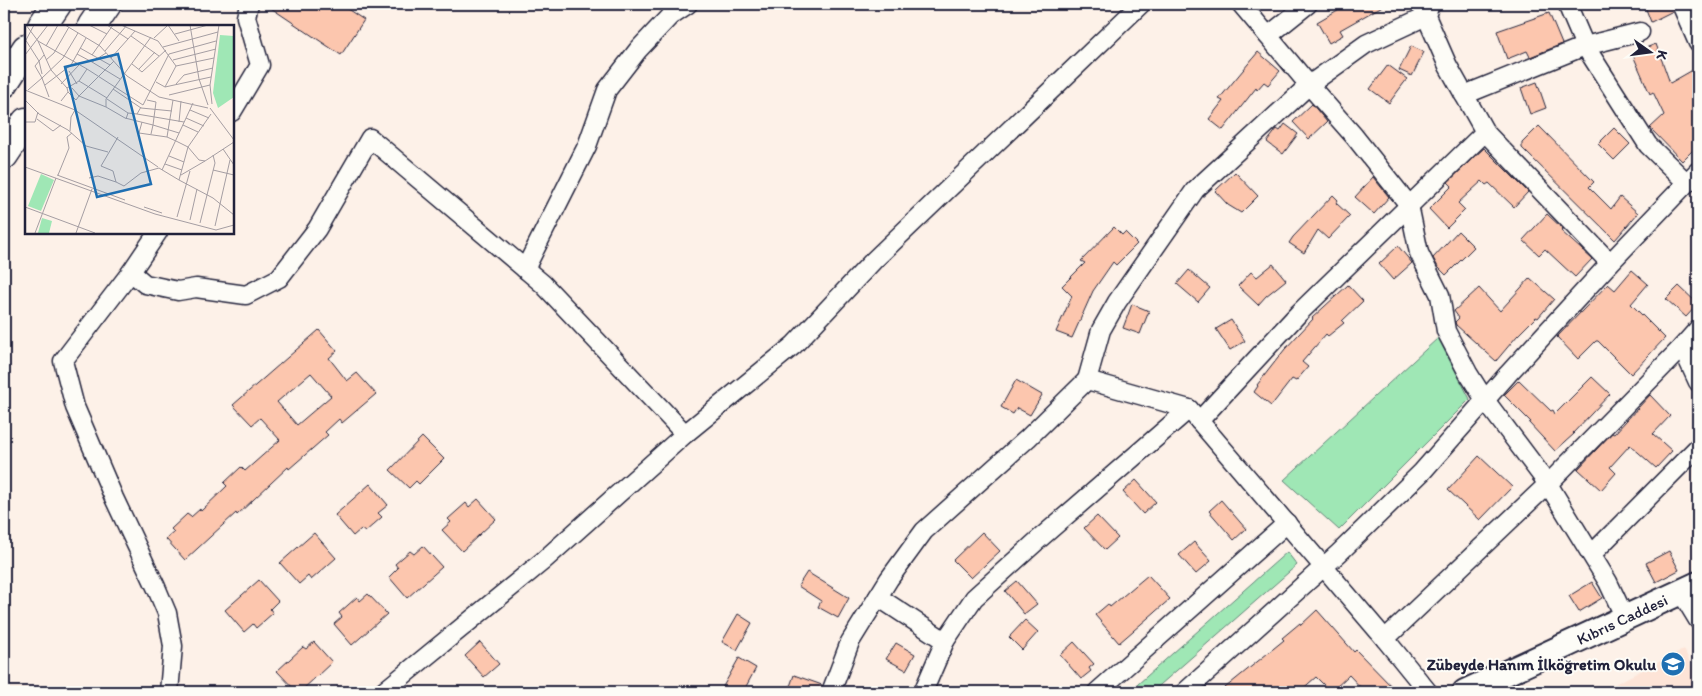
<svg xmlns="http://www.w3.org/2000/svg" width="1702" height="696" font-family="Itim,sans-serif">
  <style>
    .built { fill: #fde4d7 }
    .green { fill: #9fe7b5; stroke: #608478 }
    .building { fill: #fcc6ae; stroke: #22223b; fill-rule: evenodd }
    .lines { fill: none; stroke-linecap: round; stroke-linejoin: round }
    .street-casing { stroke: #22223b; stroke-width: 21 }
    .secondary-casing { stroke: #22223b; stroke-width: 28 }
    .primary-casing { stroke: #22223b; stroke-width: 31 }
    .street { stroke: #fdfcf7; stroke-width: 18 }
    .secondary { stroke: #fdfcf7; stroke-width: 24 }
    .primary { stroke: #fdfcf7; stroke-width: 28 }
    .labels { text-anchor: middle; stroke-width: 4; stroke-linejoin: round; paint-order: stroke }
    .street-label { font-size: 16px; fill: #22223b; stroke: #fdfcf7 }
    .poi-label { font-size: 16px; font-weight: bold; fill: #22223b; stroke: #fdfcf7; text-anchor: end }
    .inset-road { fill: none; stroke: #a59ea3; stroke-width: 1 }
    .view { fill: #1f6fb2; fill-opacity: 0.15; stroke: #1f6fb2; stroke-width: 2.5 }
    .inset-edge { fill: none; stroke: #22223b; stroke-width: 2.5 }
  </style>
  <rect width="100%" height="100%" fill="#fdf1e8"/>
  <filter id="ink" filterUnits="userSpaceOnUse"><feTurbulence type="fractalNoise" baseFrequency=".02" numOctaves="2"/><feDisplacementMap in="SourceGraphic" scale="10" xChannelSelector="R" yChannelSelector="G"/><feConvolveMatrix kernelMatrix="1 2 1 2 8 2 1 2 1" color-interpolation-filters="sRGB"/></filter>
  <g filter="url(#ink)">
    <!-- built -->
    <polygon class="built" points="1684,649 1698,680 1698,692 1599,692"/>
    <!-- green -->
    <g class="green">
      <polygon points="1438,338 1470,399 1339,530 1284,480"/>
      <polygon points="1287,552 1297,565 1152,692 1129,692"/>
    </g>
    <!-- building -->
    <g class="building">
      <polygon points="265,4 340,4 364,20 341,55"/>
      <polygon points="1348,4 1386,4 1340,30 1343,35 1329,43 1317,22"/>
      <polygon points="1644,4 1671,4 1673,11 1651,22"/>
      <polygon points="1549,13 1562,44 1530,57 1527,51 1507,59 1497,31"/>
      <polygon points="1656,44 1670,83 1698,67 1698,145 1682,161 1650,128 1664,115 1653,92 1650,94 1632,53"/>
      <polygon points="1411,46 1424,52 1412,76 1399,70"/>
      <polygon points="1258,52 1280,71 1268,85 1264,82 1257,90 1256,88 1223,130 1209,119 1223,101 1219,99"/>
      <polygon points="1388,65 1407,79 1389,103 1370,89"/>
      <polygon points="1537,82 1546,108 1530,114 1521,88"/>
      <polygon points="1312,104 1327,122 1309,139 1293,122"/>
      <polygon points="1285,124 1298,134 1283,154 1267,142 1277,129 1280,131"/>
      <polygon points="1539,126 1594,182 1589,187 1611,209 1620,197 1638,213 1615,240 1522,148 1522,143"/>
      <polygon points="1614,128 1630,144 1614,160 1598,144"/>
      <polygon points="1484,148 1528,192 1514,207 1489,183 1486,185 1482,181 1458,203 1465,210 1447,228 1429,209 1452,186 1448,182"/>
      <polygon points="1235,172 1258,196 1241,213 1228,205 1215,191"/>
      <polygon points="1373,177 1389,197 1374,214 1355,197"/>
      <polygon points="1333,195 1338,200 1336,203 1350,216 1328,239 1318,230 1304,253 1289,243 1293,237"/>
      <polygon points="1547,214 1563,229 1561,231 1592,259 1575,277 1545,249 1539,255 1523,240"/>
      <polygon points="1114,227 1122,235 1125,232 1137,244 1116,265 1113,262 1093,291 1072,338 1056,332 1072,296 1062,286 1085,263 1081,261"/>
      <polygon points="1458,231 1474,247 1446,275 1438,267 1433,258"/>
      <polygon points="1398,246 1412,263 1393,280 1379,264"/>
      <polygon points="1273,264 1286,280 1266,296 1258,305 1238,286 1251,272 1257,277"/>
      <polygon points="1189,270 1210,288 1198,302 1177,284"/>
      <polygon points="1632,270 1648,284 1631,304 1665,338 1631,374 1598,341 1596,341 1578,359 1557,337 1608,284 1615,290"/>
      <polygon points="1530,278 1554,299 1538,318 1536,317 1517,336 1496,361 1456,325 1455,322 1459,318 1454,311 1479,288 1500,311"/>
      <polygon points="1348,285 1363,301 1342,321 1344,323 1328,336 1326,334 1302,362 1308,367 1296,381 1292,379 1271,406 1254,392 1258,386 1257,385 1285,349 1313,319 1312,318"/>
      <polygon points="1679,286 1698,304 1686,317 1666,299"/>
      <polygon points="1132,304 1149,311 1140,334 1123,328"/>
      <polygon points="1231,320 1245,341 1230,350 1216,329"/>
      <path d="M319 330 337 351 329 358 347 381 357 373 376 394 342 423 339 419 325 432 328 435 289 469 288 467 237 515 236 513 185 560 166 539 174 532 171 529 187 514 191 517 200 509 201 511 227 486 224 483 241 467 245 471 280 440 260 418 252 425 233 405ZM311 373 331 396 297 425 277 402Z"/>
      <polygon points="1592,377 1610,394 1573,433 1574,434 1555,451 1529,423 1531,422 1504,395 1519,380 1551,411 1553,410 1555,414"/>
      <polygon points="1016,380 1042,395 1030,415 1017,408 1013,414 1001,407"/>
      <polygon points="1650,395 1670,416 1653,434 1672,451 1656,468 1630,445 1610,467 1616,473 1601,490 1578,469 1612,433 1614,434"/>
      <polygon points="422,437 444,459 419,484 416,481 409,488 390,470"/>
      <polygon points="1479,456 1512,487 1480,520 1448,490"/>
      <polygon points="1136,480 1156,502 1143,514 1123,492"/>
      <polygon points="370,484 388,505 378,513 382,517 365,532 361,529 353,536 335,515"/>
      <polygon points="478,499 496,519 462,551 442,530 451,522 448,519 466,503 469,507"/>
      <polygon points="1221,500 1246,529 1234,540 1209,511"/>
      <polygon points="1097,516 1118,538 1105,550 1084,528"/>
      <polygon points="982,532 1000,551 971,578 953,560"/>
      <polygon points="314,533 336,558 311,580 308,576 299,584 280,563"/>
      <polygon points="1194,542 1211,561 1196,574 1179,555"/>
      <polygon points="423,546 442,567 407,598 389,577 398,568 395,564 410,551 414,554"/>
      <polygon points="1669,551 1679,570 1656,582 1646,563"/>
      <polygon points="807,572 849,598 838,618 818,607 821,601 798,586"/>
      <polygon points="1148,575 1170,599 1119,643 1095,615 1108,604 1110,607"/>
      <polygon points="259,580 278,601 270,609 273,613 256,628 253,624 244,632 225,610"/>
      <polygon points="1017,581 1037,604 1024,614 1005,591"/>
      <polygon points="1592,582 1602,598 1579,612 1569,596"/>
      <polygon points="368,594 387,614 352,645 334,624 342,617 339,613 357,597 360,601"/>
      <polygon points="1317,610 1354,652 1356,650 1397,692 1365,692 1349,675 1331,692 1316,677 1299,692 1220,692 1284,640 1282,638 1300,623 1301,625"/>
      <polygon points="738,614 752,623 737,650 722,642"/>
      <polygon points="1025,620 1038,632 1022,650 1009,637"/>
      <polygon points="314,642 332,662 300,692 297,692 277,671 303,647 306,649"/>
      <polygon points="480,642 499,664 484,677 465,656"/>
      <polygon points="1074,642 1094,664 1089,668 1091,671 1081,679 1060,655"/>
      <polygon points="896,643 915,654 906,670 886,659"/>
      <polygon points="739,658 756,668 743,692 720,692"/>
      <polygon points="794,675 822,685 821,692 788,692"/>
    </g>
    <g class="lines">
      <defs>
        <g id="street">
          <polyline points="1241,4 1268,36"/>
          <polyline points="1308,4 1268,36 1309,85 1366,44 1426,16"/>
          <polyline points="1567,4 1585,46 1648,145 1687,183"/>
          <polyline points="1681,4 1698,43"/>
          <polyline points="1464,95 1585,46 1640,32"/>
          <polyline points="232,112 260,65 246,17 249,4"/>
          <polyline points="1610,263 1698,171"/>
          <polyline points="525,269 587,146 607,90 638,50 670,16 688,4"/>
          <polyline points="131,272 158,232"/>
          <polyline points="1698,329 1682,347 1698,382"/>
          <polyline points="1087,380 1101,330 1117,302 1195,190 1309,85 1354,136 1409,205 1419,253 1440,295 1446,331 1468,373 1485,400 1548,484 1608,582 1625,618"/>
          <polyline points="1199,421 1299,313 1485,132"/>
          <polyline points="1592,554 1698,447"/>
          <polyline points="1681,592 1698,620"/>
          <polyline points="878,597 945,641 923,692"/>
          <polyline points="1385,639 1548,484 1682,347"/>
          <polyline points="945,641 974,598 1038,540 1189,409"/>
          <polyline points="169,692 173,646 167,613 156,587 114,498 75,407 63,361 131,272 145,284 178,291 196,288 246,295 279,278 317,229 370,138 543,284 685,434"/>
          <polyline points="383,692 543,561 685,434 794,345 873,261 1141,4"/>
          <polyline points="831,692 850,642 889,579 924,531 1028,438 1087,380 1189,409 1385,639 1428,692"/>
          <polyline points="1097,692 1287,523"/>
          <polyline points="1185,692 1339,553 1422,472 1508,374 1610,263 1485,132 1448,66 1426,16 1430,4"/>
        </g>
        <polyline id="secondary" points="1465,692 1698,584"/>
        <g id="primary">
          <polyline points="42,26 57,4"/>
          <polyline points="92,26 107,4"/>
          <polyline points="4,83 26,49"/>
          <polyline points="4,155 26,122"/>
        </g>
      </defs>
      <!-- street casing -->
      <use href="#street" class="street-casing"/>
      <!-- secondary casing -->
      <use href="#secondary" class="secondary-casing"/>
      <!-- primary casing -->
      <use href="#primary" class="primary-casing"/>
      <!-- street -->
      <use href="#street" class="street"/>
      <!-- secondary -->
      <use href="#secondary" class="secondary"/>
      <!-- primary -->
      <use href="#primary" class="primary"/>
    </g>
  </g>
  <!-- icons -->
  <defs>
    <symbol id="school-disc" viewBox="-11 -11 22 22"><circle r="9.5" fill="#1f6fb2" stroke="#fdfcf7"/><path d="M0-5L7-2L0 1L-7-2ZM-4 1L0 2.5L4 1V4Q0 6-4 4Z" fill="#fff"/></symbol>
  </defs>
  <g fill-rule="evenodd">
    <use href="#school-disc" x="1659" y="650" width="28" height="28"/>
  </g>
  <g class="labels">
    <!-- street labels -->
    <g class="street-label">
      <text transform="translate(1622 619) rotate(-25)" y="6">Kıbrıs Caddesi</text>
    </g>
    <!-- poi labels -->
    <g class="poi-label">
      <text x="1656" y="670">Zübeyde Hanım İlköğretim Okulu</text>
    </g>
  </g>
  <!-- overview -->
  <g transform="translate(25 25)">
    <rect width="209" height="209" fill="#fdf1e8"/>
    <path d="M195 10 209 11V72L193 83 188 68ZM16 149 29 155 16 186 3 181ZM17 193 27 196 24 208H13Z" fill="#9fe7b5"/>
    <path class="inset-road" d="M1 0 13 16M40 0 75 21 102 51 134 72 183 83M64 0 82 9M82 0 103 14 110 6M96 0 133 16 151 41M143 0 154 16M165 0 174 54 183 80M150 9 183 0M106 11 134 31M129 13 143 0M0 14 14 36 17 49M1 15 9 0M21 21 33 0M138 22 193 7M55 23 85 40M80 26 102 0M52 29 67 37 81 28M144 29 191 16M0 30 23 0M19 30 10 41 17 53 38 33 53 8M67 30 88 0M86 33 103 14M21 35 29 28 44 2M148 35 191 24M67 37 95 54M107 39 117 47 141 25M151 41 189 33M114 44 130 27M44 46 52 59M54 56 82 73M131 57 140 62 151 41M36 59 54 40M151 59 159 50 188 43M20 60 46 40 61 13M140 62 186 52M42 63 26 45 13 16 62 44M88 64 116 83 147 86M0 65 50 85M3 65 17 53 24 72M43 67 51 75 54 71 47 63M144 70 185 60M82 74 103 88M0 75 14 89 43 105 61 121 83 127M122 75 131 77 128 100 154 108M148 75 142 112 151 116M36 76 43 67 42 63 54 56 62 44 118 80 144 29M187 79 185 60 194 0M81 82 54 71 89 36M116 82 112 89 159 97M185 83 209 115M165 85 184 93M161 93 179 101M12 94 28 106 36 100M101 94 103 88 112 89M0 97H10L13 87M117 97 114 108 142 112M154 97 156 76M158 100 173 107M45 106 46 92 50 85 133 142M126 109 128 100 100 93 81 82V74L126 12M93 112 76 141 88 146 91 157 99 161 116 148 134 143 154 155 163 122 186 89M151 116 163 122 174 135 180 136 209 117M198 124 209 140M144 131 159 137M140 139 157 145M0 142 130 189 191 205 209 200M137 145 168 78M188 145 209 150M32 150 100 175M33 150 44 123 42 112 47 108M156 150 180 136M64 153 73 151 91 157M154 155 188 173 209 190M0 182 70 208M119 182 137 188M152 192 165 146M165 195 172 164M175 198 190 138 188 130M190 201 205 135M10 208 31 153M51 208 67 164"/>
    <path class="view" d="M93 29 126 159 72 172 40 42Z"/>
    <rect width="209" height="209" class="inset-edge"/>
  </g>
  <!-- margin -->
  <rect width="1702" height="696" fill="none" stroke="#fdfcf7" stroke-width="20"/>
  <rect x="10" y="10" width="1682" height="676" fill="none" stroke="#22223b" stroke-width="2" filter="url(#ink)"/>
  <!-- north arrow -->
  <g transform="translate(1650 52) rotate(104)" stroke="#fdfcf7" stroke-width="4" paint-order="stroke">
  <path d="M0-4L9 19L0 12L-9 19Z" fill="#22223b"/>
  <text y="-8" font-size="14" font-weight="bold" text-anchor="middle" fill="#22223b">K</text>
  </g>
</svg>
